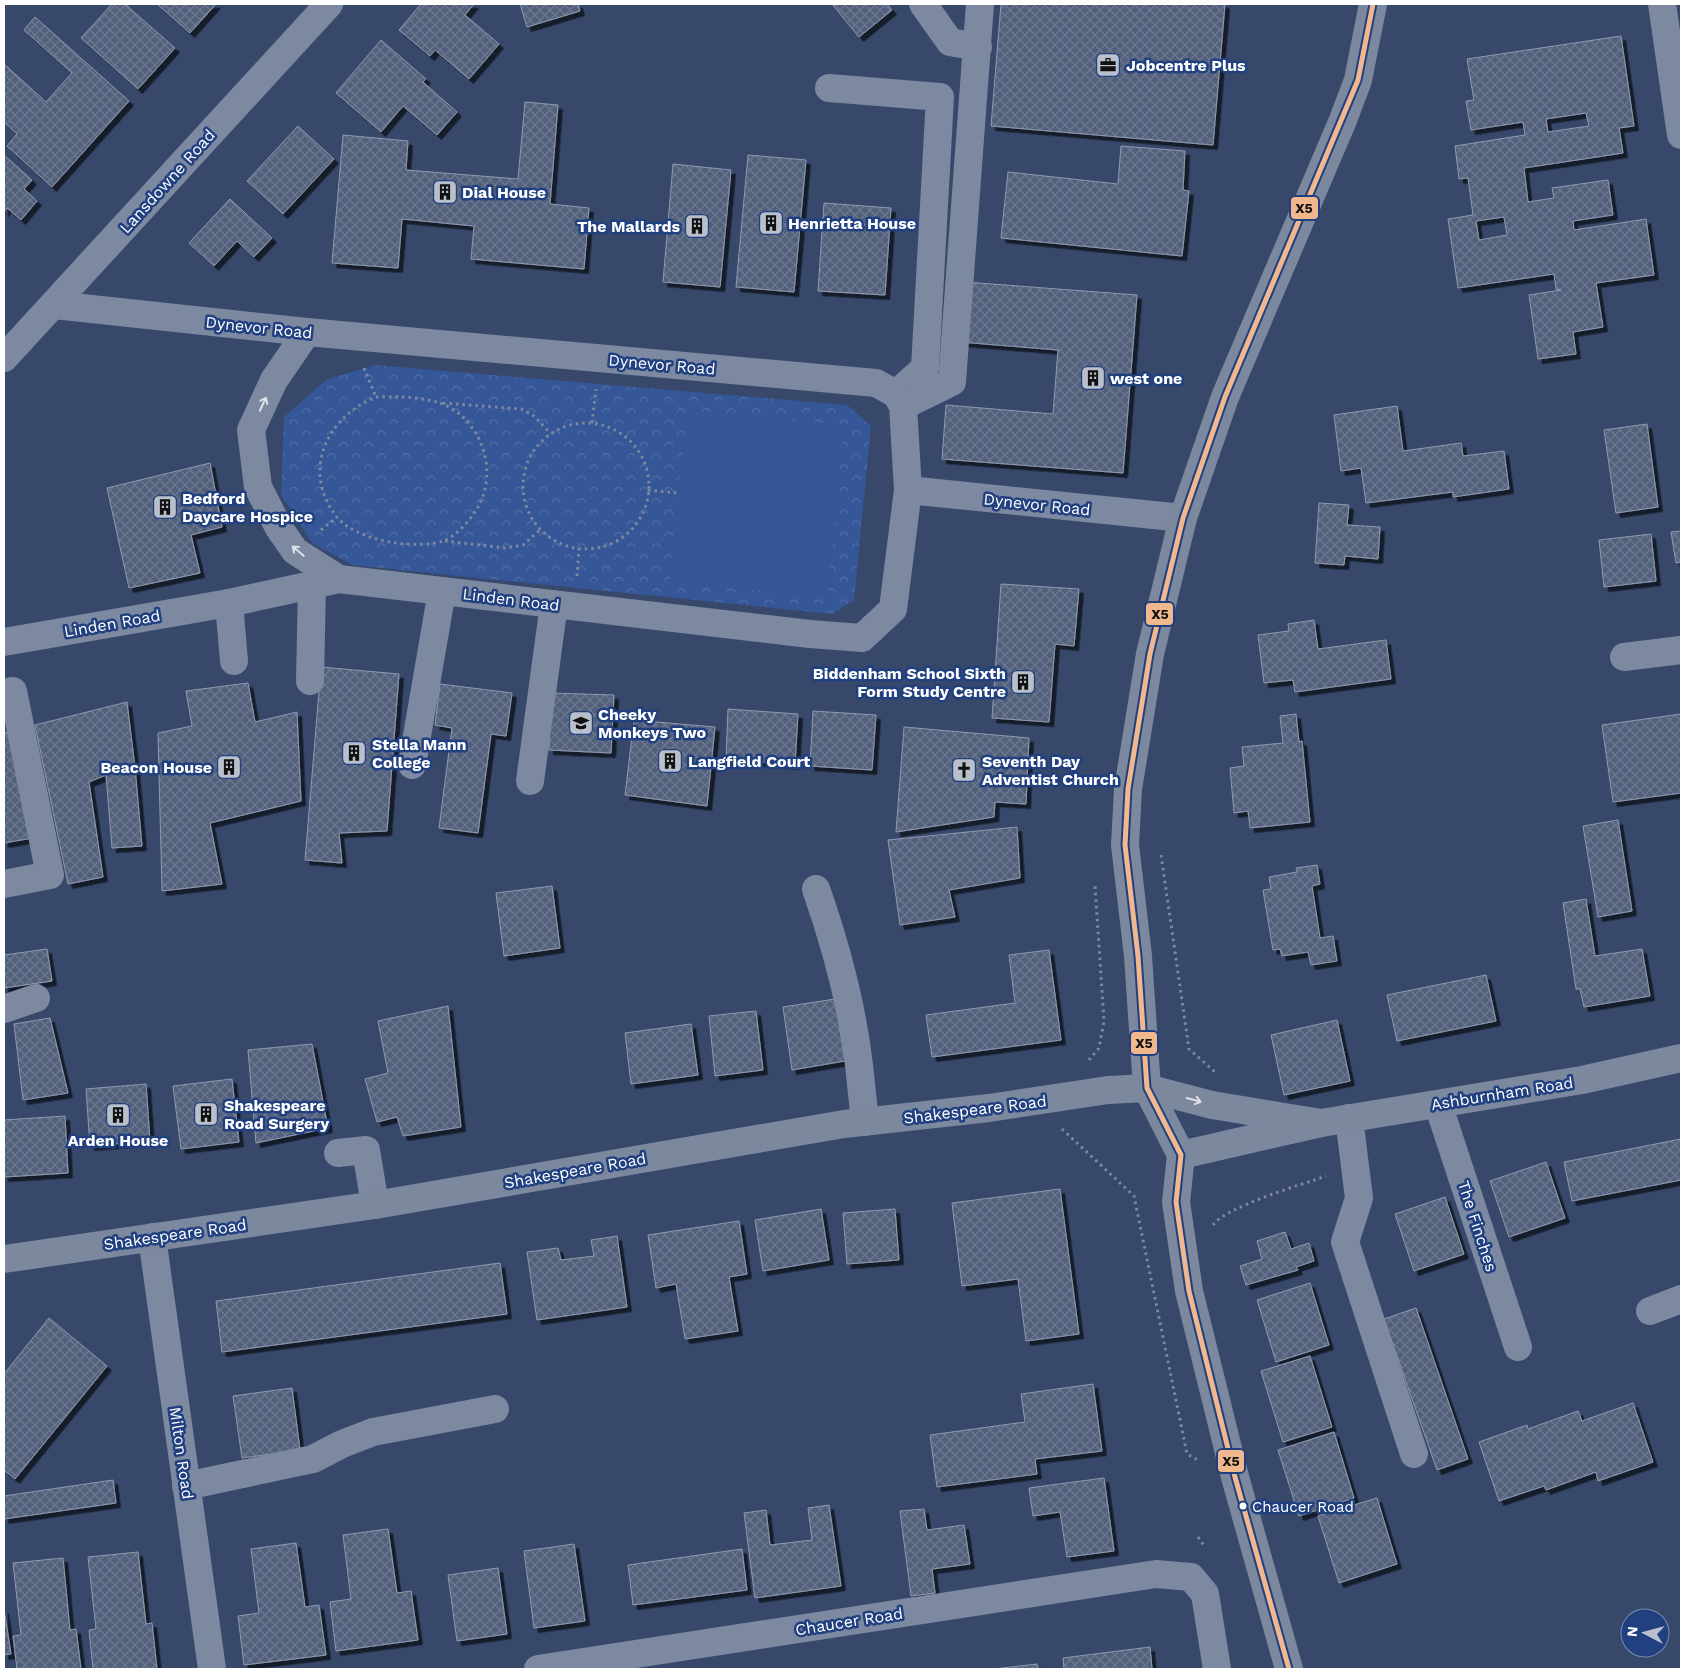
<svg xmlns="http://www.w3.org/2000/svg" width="1685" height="1673" font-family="'Work Sans',sans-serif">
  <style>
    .forest { fill: url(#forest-crowns) }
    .garden { fill: #355697 }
    .building { fill: url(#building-cross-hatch); stroke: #909aaf; fill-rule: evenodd; filter: url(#shadow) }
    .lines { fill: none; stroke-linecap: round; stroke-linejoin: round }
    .path { stroke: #7c89a0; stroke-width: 3; stroke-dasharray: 2.5 4; stroke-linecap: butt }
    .minor { stroke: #7c89a0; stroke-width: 28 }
    .major { stroke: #7b889e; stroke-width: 28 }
    .bus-1-casing { stroke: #214080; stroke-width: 9 }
    .bus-1 { stroke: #f1b78d; stroke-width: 5 }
    .oneway { stroke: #dee2e7 }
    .oneway2 { stroke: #dee1e7 }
    .bus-dot { fill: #fff; stroke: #214080; stroke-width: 2 }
    .labels { text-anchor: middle; stroke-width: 5; stroke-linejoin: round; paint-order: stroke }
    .bus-label { font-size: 15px; fill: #fff; stroke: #214080; text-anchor: start }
    .poi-label { font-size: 16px; font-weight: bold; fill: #fff; stroke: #214080; text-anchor: start }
    .street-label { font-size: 16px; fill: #fff; stroke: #214080 }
    .line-badge { stroke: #214080; stroke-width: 2 }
    .pale-badge-label { font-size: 14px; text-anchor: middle; font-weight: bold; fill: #111 }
  </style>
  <defs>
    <pattern id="forest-crowns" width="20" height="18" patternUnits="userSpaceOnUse" patternTransform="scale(1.25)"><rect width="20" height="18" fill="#355697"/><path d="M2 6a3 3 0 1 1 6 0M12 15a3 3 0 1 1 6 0" fill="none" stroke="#536fa7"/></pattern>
    <pattern id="building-cross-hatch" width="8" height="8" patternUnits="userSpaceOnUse" patternTransform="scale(1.25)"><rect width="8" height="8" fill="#52607c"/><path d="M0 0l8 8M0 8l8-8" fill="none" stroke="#6c7890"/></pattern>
    <filter id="shadow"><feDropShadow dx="4.5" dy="4.5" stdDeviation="0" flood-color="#0009"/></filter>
  </defs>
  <rect width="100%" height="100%" fill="#37486a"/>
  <!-- forest -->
  <polygon class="forest" points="375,365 847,405 871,426 854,600 832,614 352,565 312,543 281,495 284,417 326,380"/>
  <!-- garden -->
  <polygon class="garden" points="687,410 844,425 827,598 670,582"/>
  <!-- building -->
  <g class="building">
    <polygon points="112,4 125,4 175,48 138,89 81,38"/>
    <polygon points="157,4 216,4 190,33"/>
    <polygon points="421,4 474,4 465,15 499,44 469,79 435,50 430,56 399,30"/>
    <polygon points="520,4 578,4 580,11 527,27"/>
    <polygon points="832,4 887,4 892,10 859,37"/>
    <polygon points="1001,4 1225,4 1213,145 991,126"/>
    <polygon points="35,17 129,101 52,187 7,146 17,134 4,122 4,64 46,102 72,73 24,30"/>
    <path d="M1621 36 1634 126 1619 128 1623 153 1524 168 1528 202 1554 198 1552 188 1608 180 1613 215 1573 221 1574 230 1646 219 1654 275 1596 283 1603 327 1573 332 1576 354 1538 359 1529 295 1561 290 1556 289 1554 274 1458 288 1448 219 1473 215 1468 178 1459 179 1455 146 1525 135 1523 122 1471 130 1466 101 1474 100 1467 59ZM1586 113 1589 126 1548 132 1546 119ZM1504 217 1507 235 1479 240 1476 221Z"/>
    <polygon points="381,40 426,79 423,82 457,112 437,135 403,106 381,132 336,93"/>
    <polygon points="525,102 558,105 550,204 589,208 584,269 471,259 474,226 402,219 398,268 332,263 343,135 408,141 406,170 518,179"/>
    <polygon points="298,126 334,159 283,214 247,181"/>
    <polygon points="1121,146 1185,151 1183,190 1189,191 1182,256 1001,238 1008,172 1118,184"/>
    <polygon points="4,155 32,180 24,189 37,201 21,220 7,208 4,212"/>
    <polygon points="748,155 806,160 794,292 736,287"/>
    <polygon points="673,164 731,170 720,287 663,282"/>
    <polygon points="230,199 272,238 254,257 237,241 214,266 189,243"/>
    <polygon points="824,203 891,208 885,295 818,291"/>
    <polygon points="965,282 1137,295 1123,473 942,459 946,405 1053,414 1058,350 960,342"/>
    <polygon points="1397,406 1403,451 1461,443 1463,456 1504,451 1509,489 1453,497 1453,492 1366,503 1361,468 1341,471 1334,415"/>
    <polygon points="1647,424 1658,507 1616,513 1604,430"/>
    <polygon points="210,463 222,527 191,535 200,573 129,588 107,488"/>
    <polygon points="1319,503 1349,505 1347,525 1380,527 1378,559 1345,556 1344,565 1315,563"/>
    <polygon points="1681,531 1681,562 1676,563 1671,532"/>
    <polygon points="1651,534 1656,581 1604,587 1599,540"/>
    <polygon points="1001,584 1079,589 1074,646 1055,644 1049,722 992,718"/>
    <polygon points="1314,620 1318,649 1386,640 1391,679 1295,692 1293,680 1264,683 1258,635 1289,631 1288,624"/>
    <polygon points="321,667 399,674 387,831 339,833 342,863 305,860"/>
    <polygon points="248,683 255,722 297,712 301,801 210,823 222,884 162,891 158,733 192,726 186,691"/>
    <polygon points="440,684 512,693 506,736 491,734 478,833 439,828 452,728 435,725"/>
    <polygon points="551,693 614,695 611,753 549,750"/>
    <polygon points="127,702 135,768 142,846 112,848 106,775 89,782 103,877 68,884 35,725"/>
    <polygon points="728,709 798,714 795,765 726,759"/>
    <polygon points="813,711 876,715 872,770 810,766"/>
    <polygon points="1296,714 1299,742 1302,741 1310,822 1250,828 1248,811 1234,813 1230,768 1244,766 1242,747 1283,743 1280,716"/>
    <polygon points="1681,714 1681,793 1613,802 1602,725"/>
    <polygon points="634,720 715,727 707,806 625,795"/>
    <polygon points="904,727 1029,738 1026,804 995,802 994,817 896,832"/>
    <polygon points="9,732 33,838 4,843 4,733"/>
    <polygon points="1618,820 1632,911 1598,917 1583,826"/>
    <polygon points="1017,827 1020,878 949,890 955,917 900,925 888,840"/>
    <polygon points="1317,865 1320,884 1312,886 1320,938 1333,936 1337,961 1311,965 1308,952 1282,956 1280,949 1273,950 1263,890 1271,889 1269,877 1297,872 1296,868"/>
    <polygon points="552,886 560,948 504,956 496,893"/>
    <polygon points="1586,899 1595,956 1642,949 1650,996 1584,1007 1580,989 1576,989 1563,903"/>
    <polygon points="47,949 52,981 4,988 4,955"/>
    <polygon points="1049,950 1061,1040 932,1057 926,1015 1015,1003 1009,955"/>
    <polygon points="1486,975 1496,1021 1397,1041 1387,995"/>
    <polygon points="835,999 845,1061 792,1070 783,1007"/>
    <polygon points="448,1006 461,1127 403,1136 397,1117 377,1122 365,1079 388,1073 378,1021"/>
    <polygon points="756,1011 763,1070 715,1076 709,1016"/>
    <polygon points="50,1018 68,1093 23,1100 14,1024"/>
    <polygon points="1337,1020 1350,1081 1284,1095 1271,1035"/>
    <polygon points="691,1024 698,1075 631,1084 625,1033"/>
    <polygon points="312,1044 328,1128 256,1143 248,1050"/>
    <polygon points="232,1079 239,1142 181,1149 173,1086"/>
    <polygon points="146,1084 150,1141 90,1146 86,1089"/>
    <polygon points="65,1116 68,1173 4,1177 4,1120"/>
    <polygon points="1681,1139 1681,1180 1572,1201 1564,1162"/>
    <polygon points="1546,1162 1565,1218 1509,1237 1490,1181"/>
    <polygon points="1060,1189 1079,1334 1026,1341 1018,1279 962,1286 952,1203"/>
    <polygon points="1445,1197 1464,1254 1414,1271 1395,1214"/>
    <polygon points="821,1209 829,1260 763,1271 755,1220"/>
    <polygon points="895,1209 899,1260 847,1264 843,1213"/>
    <polygon points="739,1221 747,1274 729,1277 738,1331 685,1339 676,1284 656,1288 648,1235"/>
    <polygon points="1285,1232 1291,1249 1309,1243 1314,1261 1296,1267 1298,1270 1246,1285 1240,1266 1262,1259 1257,1241"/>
    <polygon points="617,1236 627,1307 537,1320 527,1252 558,1248 561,1260 594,1256 591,1240"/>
    <polygon points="500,1263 507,1314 222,1352 216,1301"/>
    <polygon points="1310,1283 1329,1345 1276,1362 1257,1300"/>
    <polygon points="1416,1308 1468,1459 1437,1470 1384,1319"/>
    <polygon points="49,1318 107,1366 15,1479 4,1470 4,1374"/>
    <polygon points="1310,1356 1332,1427 1283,1442 1261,1371"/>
    <polygon points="1093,1384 1102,1451 1035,1459 1037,1474 937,1487 930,1435 1025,1422 1021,1394"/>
    <polygon points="292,1388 300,1450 242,1458 233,1396"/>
    <polygon points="1633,1403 1653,1462 1598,1481 1596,1472 1546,1490 1544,1486 1499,1501 1479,1442 1527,1425 1528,1429 1578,1411 1582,1421"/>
    <polygon points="1334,1432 1354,1498 1299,1516 1278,1450"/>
    <polygon points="1104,1478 1114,1551 1067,1557 1060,1512 1033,1516 1029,1488"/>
    <polygon points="113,1480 116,1503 4,1519 4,1496"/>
    <polygon points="1377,1498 1397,1564 1339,1583 1318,1516"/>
    <polygon points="829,1505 841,1586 755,1598 744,1513 766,1510 770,1545 812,1540 808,1508"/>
    <polygon points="924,1509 927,1530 964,1525 970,1564 932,1569 935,1593 911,1596 900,1511"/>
    <polygon points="388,1529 397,1593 411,1591 418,1640 336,1651 330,1602 351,1599 343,1535"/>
    <polygon points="296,1543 305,1607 319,1605 326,1655 244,1665 238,1616 259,1613 251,1549"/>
    <polygon points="574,1544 585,1621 534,1628 524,1551"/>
    <polygon points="742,1549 747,1590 633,1605 628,1565"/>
    <polygon points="138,1552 146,1624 152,1623 157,1669 93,1669 89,1630 96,1629 88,1557"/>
    <polygon points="63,1558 70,1630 76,1629 81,1669 17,1669 13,1636 21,1635 13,1563"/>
    <polygon points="498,1568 507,1634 457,1641 448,1575"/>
    <polygon points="4,1609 11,1654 4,1655"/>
    <polygon points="1150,1647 1152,1669 1064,1669 1063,1658"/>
    <polygon points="1037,1664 1038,1669 993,1669"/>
  </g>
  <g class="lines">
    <!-- path -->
    <g class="path">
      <polyline points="364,368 376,397"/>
      <path d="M376 397C397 396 421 397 440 403 481 418 499 470 478 507 471 519 457 536 443 541 415 550 355 541 336 516 301 470 327 417 376 397Z"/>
      <polyline points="443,403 521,409 534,416 551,434"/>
      <polyline points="592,423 596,389"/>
      <circle cx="586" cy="486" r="63"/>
      <polyline points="648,490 678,493"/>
      <polyline points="321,530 337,517"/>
      <polyline points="445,541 505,548 523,545 541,529"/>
      <polyline points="577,576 579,549"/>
      <polyline points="1161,855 1189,1049 1215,1072"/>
      <polyline points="1089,1060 1099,1048 1104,1021 1095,886"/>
      <polyline points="1062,1129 1134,1196 1187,1454 1198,1460"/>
      <path d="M1213 1225C1227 1206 1301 1185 1326 1176"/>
      <polyline points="1198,1537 1205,1547"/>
    </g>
    <!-- minor -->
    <g class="minor">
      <polyline points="923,4 950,42 978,47"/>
      <polyline points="1662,4 1681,135"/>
      <polyline points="829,88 940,97 925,368 896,394"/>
      <polyline points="307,332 274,380 251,430 258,487 279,528 295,551 339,579"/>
      <polyline points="4,358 329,4"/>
      <polyline points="903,406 952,382 980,4"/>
      <polyline points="908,490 1183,518"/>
      <polyline points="229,603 234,661"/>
      <polyline points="4,642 229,603 339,579 810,634 862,638 893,609 908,490 903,406 896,394 876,383 307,332 54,305"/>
      <polyline points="1624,657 1681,650"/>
      <polyline points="310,681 312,584"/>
      <polyline points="4,693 13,691 50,875 4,884"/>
      <polyline points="412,765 442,591"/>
      <polyline points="530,781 554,604"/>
      <path d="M816 889C836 946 852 1005 859 1065 861 1084 863 1103 865 1122"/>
      <polyline points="4,1009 36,998"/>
      <polyline points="1438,1104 1518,1347"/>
      <polyline points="1349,1118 1359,1198 1345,1242 1414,1454"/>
      <polyline points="338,1153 366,1150 375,1205"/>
      <polyline points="152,1237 212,1669"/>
      <polyline points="1650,1311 1681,1299"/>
      <polyline points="186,1486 313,1459 342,1444 373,1432 495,1409"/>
      <polyline points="538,1669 1156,1574 1191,1577 1205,1594 1217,1669"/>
    </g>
    <!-- major -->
    <g class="major">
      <polyline points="1181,1155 1321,1123 1582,1080 1681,1058"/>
      <polyline points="4,1259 375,1205 844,1124 989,1108 1108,1090 1147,1088 1212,1105 1321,1123"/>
      <polyline points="1289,1669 1235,1477 1189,1291 1176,1202 1181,1155 1147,1088 1138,956 1125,845 1128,789 1150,654 1183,518 1225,397 1343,120 1358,80 1373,4"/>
    </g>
    <defs>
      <polyline id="bus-1" points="1289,1669 1235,1477 1189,1291 1176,1202 1181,1155 1147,1088 1138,956 1125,845 1128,789 1150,654 1183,518 1225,397 1358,80 1373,4"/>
    </defs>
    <!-- bus-1 casing -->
    <use href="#bus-1" class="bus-1-casing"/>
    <!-- bus-1 -->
    <use href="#bus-1" class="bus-1"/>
  </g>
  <!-- one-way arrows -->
  <defs><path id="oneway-shaft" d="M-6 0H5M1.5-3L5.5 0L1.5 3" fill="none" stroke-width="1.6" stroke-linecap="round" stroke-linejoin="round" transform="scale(1.25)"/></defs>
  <g class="oneway">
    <use href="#oneway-shaft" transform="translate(263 404) rotate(-65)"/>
    <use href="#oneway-shaft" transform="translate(298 551) rotate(-140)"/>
  </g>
  <use class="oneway2" href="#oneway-shaft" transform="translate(1194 1100) rotate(15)"/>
  <!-- icons -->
  <defs>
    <symbol id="office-square" viewBox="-11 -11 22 22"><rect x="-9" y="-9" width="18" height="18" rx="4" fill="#b9bfcb" stroke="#214080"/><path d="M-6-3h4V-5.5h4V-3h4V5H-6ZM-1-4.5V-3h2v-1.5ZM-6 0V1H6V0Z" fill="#111"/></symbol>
    <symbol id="building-square" viewBox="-11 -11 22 22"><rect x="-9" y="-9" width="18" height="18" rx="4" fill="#b9bfcb" stroke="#214080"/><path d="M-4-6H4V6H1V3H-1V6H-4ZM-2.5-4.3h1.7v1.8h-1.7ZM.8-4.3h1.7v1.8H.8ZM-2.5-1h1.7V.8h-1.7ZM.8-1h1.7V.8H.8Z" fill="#111"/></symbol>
    <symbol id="school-square" viewBox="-11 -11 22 22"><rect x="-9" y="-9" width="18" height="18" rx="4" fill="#b9bfcb" stroke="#214080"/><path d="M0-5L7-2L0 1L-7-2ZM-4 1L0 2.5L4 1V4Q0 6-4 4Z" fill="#111"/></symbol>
    <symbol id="church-square" viewBox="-11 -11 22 22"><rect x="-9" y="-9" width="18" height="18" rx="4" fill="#b9bfcb" stroke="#214080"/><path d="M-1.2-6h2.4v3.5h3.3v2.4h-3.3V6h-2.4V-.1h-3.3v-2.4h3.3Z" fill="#111"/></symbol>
  </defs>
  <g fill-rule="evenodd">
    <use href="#office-square" x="1094" y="51" width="28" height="28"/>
    <use href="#building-square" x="431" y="178" width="28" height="28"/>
    <use href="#building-square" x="757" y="209" width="28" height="28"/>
    <use href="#building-square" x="683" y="212" width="28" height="28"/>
    <use href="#building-square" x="1079" y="364" width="28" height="28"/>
    <use href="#building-square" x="151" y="493" width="28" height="28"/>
    <use href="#building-square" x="1009" y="668" width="28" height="28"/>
    <use href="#school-square" x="567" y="709" width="28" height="28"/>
    <use href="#building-square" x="340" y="739" width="28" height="28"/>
    <use href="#building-square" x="656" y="747" width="28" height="28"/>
    <use href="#building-square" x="215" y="753" width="28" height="28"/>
    <use href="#church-square" x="950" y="756" width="28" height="28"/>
    <use href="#building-square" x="192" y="1100" width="28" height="28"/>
    <use href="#building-square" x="104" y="1101" width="28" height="28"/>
  </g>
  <!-- markers -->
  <circle class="bus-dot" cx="1243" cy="1506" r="4.5"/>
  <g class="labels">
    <!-- bus labels -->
    <g class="bus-label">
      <text x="1252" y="1512">Chaucer Road</text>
    </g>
    <!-- poi labels -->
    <g class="poi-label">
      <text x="1126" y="71">Jobcentre Plus</text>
      <text x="462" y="198">Dial House</text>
      <text x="788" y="229">Henrietta House</text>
      <text x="680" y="232" text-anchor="end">The Mallards</text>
      <text x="1110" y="384">west one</text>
      <text x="182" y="504">Bedford<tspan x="182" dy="18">Daycare Hospice</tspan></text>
      <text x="1006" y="679" text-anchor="end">Biddenham School Sixth<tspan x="1006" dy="18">Form Study Centre</tspan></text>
      <text x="598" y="720">Cheeky<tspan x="598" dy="18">Monkeys Two</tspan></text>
      <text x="372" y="750">Stella Mann<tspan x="372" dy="18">College</tspan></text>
      <text x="688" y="767">Langfield Court</text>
      <text x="982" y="767">Seventh Day<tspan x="982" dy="18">Adventist Church</tspan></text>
      <text x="212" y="773" text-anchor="end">Beacon House</text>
      <text x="224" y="1111">Shakespeare<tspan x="224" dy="18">Road Surgery</tspan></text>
      <text x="118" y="1146" text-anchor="middle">Arden House</text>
    </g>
    <!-- street labels -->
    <g class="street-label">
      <text transform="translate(167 181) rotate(-48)" y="6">Lansdowne Road</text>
      <text transform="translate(259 327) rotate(6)" y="6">Dynevor Road</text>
      <text transform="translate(662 364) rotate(5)" y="6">Dynevor Road</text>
      <text transform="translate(1037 504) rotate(6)" y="6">Dynevor Road</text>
      <text transform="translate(511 599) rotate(7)" y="6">Linden Road</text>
      <text transform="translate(112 623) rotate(-10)" y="6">Linden Road</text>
      <text transform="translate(1502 1093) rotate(-9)" y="6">Ashburnham Road</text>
      <text transform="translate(975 1109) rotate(-7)" y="6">Shakespeare Road</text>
      <text transform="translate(575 1170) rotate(-10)" y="6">Shakespeare Road</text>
      <text transform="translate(1478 1226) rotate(72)" y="6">The Finches</text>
      <text transform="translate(175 1234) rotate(-8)" y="6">Shakespeare Road</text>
      <text transform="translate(182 1453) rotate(82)" y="6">Milton Road</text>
      <text transform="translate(849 1621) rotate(-9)" y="6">Chaucer Road</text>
    </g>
  </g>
  <g class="line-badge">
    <rect x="1290" y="196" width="29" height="24" rx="5" fill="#f1b78d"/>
    <rect x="1145" y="602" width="29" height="24" rx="5" fill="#f1b78d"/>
    <rect x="1130" y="1031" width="28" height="24" rx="5" fill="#f1b78d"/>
    <rect x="1217" y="1449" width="28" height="24" rx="5" fill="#f1b78d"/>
  </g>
  <g class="pale-badge-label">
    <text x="1304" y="213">X5</text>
    <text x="1160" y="619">X5</text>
    <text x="1144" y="1048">X5</text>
    <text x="1231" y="1466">X5</text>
  </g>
  <!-- border -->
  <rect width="1685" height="1673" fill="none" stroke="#ffffff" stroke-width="10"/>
  <!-- north arrow -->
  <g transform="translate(1645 1633) rotate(276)"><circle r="24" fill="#214080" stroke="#7a8cb3"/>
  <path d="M0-4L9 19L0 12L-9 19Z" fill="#b9bfcb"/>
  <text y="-8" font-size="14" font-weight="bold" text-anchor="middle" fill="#ffffff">N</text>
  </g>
</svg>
